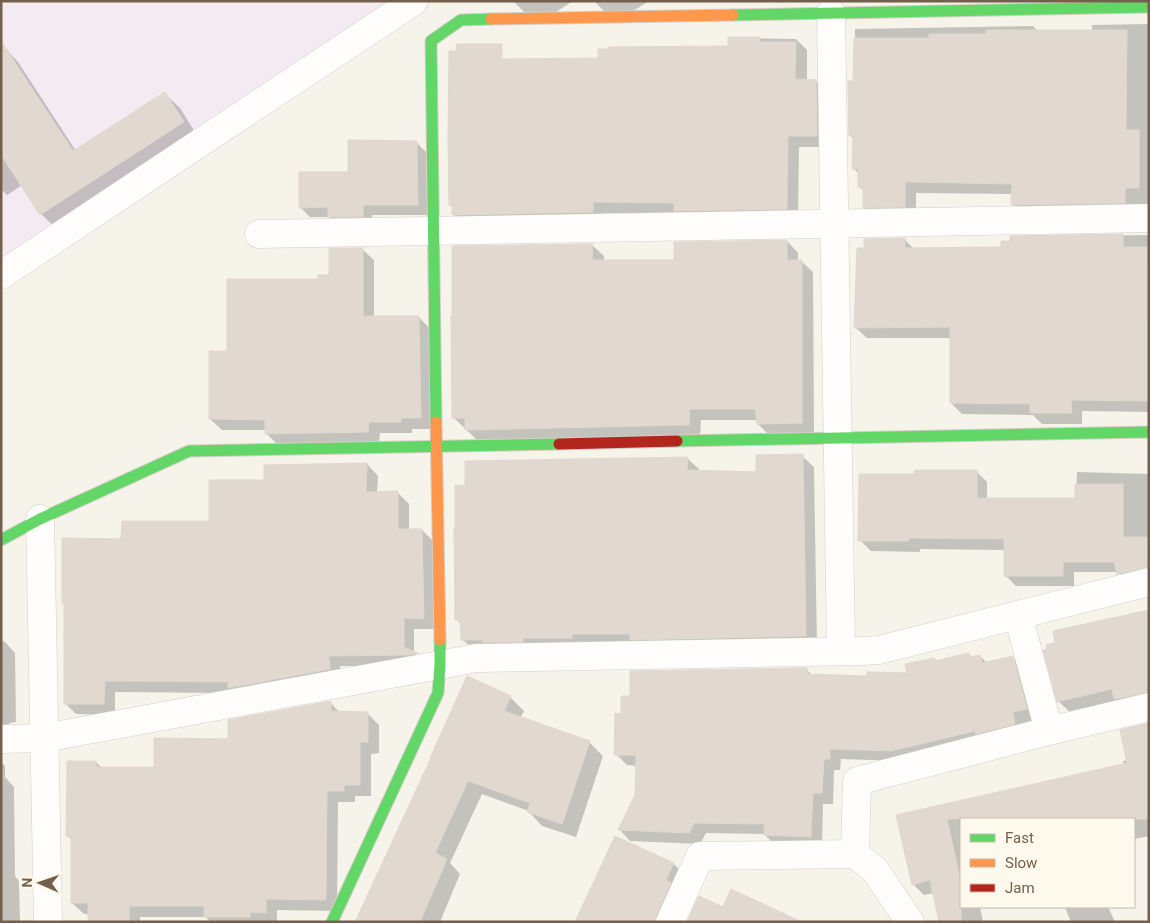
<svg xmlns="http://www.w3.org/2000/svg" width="1150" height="923" font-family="Roboto,sans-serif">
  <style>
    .education { fill: #f4ebf2 }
    .shadow { fill: #0003 }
    .building { fill: #e1d9d0; stroke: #dfd8ce }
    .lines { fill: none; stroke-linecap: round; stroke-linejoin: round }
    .street-casing { stroke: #d4cfc7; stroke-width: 29 }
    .fast-casing { stroke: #d4cfc6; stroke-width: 13 }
    .slow-casing { stroke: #d4cfc6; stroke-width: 13 }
    .jam-casing { stroke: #d4cfc6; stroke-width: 13 }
    .street { stroke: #fefdfc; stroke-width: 28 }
    .fast { stroke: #63d668; stroke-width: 11 }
    .slow { stroke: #ff974d; stroke-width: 11 }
    .jam { stroke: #b3261e; stroke-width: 11 }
  </style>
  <rect width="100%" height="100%" fill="#f6f3eb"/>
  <!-- education -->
  <polygon class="education" points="1,1 395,1 1,262"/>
  <!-- shadow -->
  <g class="shadow">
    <polygon points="513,1 573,1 548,17 529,17"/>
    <polygon points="594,1 649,1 627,15 609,16"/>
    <polygon points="1149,24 1149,213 1023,216 1012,204 1013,194 916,193 916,218 876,218 865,207 865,192 860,187 860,175 853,168 854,139 850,135 855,82 855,29 1033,26 1037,30 1092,31 1092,25"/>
    <polygon points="729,38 796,39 807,50 807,81 816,81 827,93 828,147 799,147 798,220 679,214 604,213 604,223 465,226 453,214 453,208 450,205 600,60 729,48"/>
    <polygon points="4,47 18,62 76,151 165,94 180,108 198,137 56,228 41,214 22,185 7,195 1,189 1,49"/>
    <polygon points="416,142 426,152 427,215 372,215 372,226 340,227 330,217 310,217 300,207 349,173"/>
    <polygon points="1149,235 1149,412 1082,411 1082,424 1042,424 1033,415 962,414 951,403 951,338 867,338 855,327 865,249 904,239 914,249 1002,248 1011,242 1011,237"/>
    <polygon points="787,241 798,253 798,261 801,261 813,272 814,434 769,435 758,424 757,420 701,420 700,437 478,441 453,417 592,245 604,256 604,261 675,261"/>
    <polygon points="362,249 374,260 374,317 419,317 430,329 432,429 412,429 412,433 380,433 379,443 278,445 266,433 266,430 222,430 210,419 228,352 319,281 330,276"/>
    <polygon points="802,456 814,467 817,647 474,650 462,639 462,625 456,619 466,487 687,458 699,469 699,471 757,473"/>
    <polygon points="367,464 378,476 377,493 398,493 409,504 409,530 422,530 433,541 434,629 414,629 414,653 427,664 420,666 340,666 340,680 234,693 115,692 115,715 76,714 65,703 66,605 63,603 123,540 210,522 265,481"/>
    <polygon points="976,471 987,482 987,499 1076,500 1077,472 1149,474 1149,579 1129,584 1118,572 1074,572 1074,586 1016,586 1005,575 1005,550 920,549 920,552 871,551 860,540 916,475"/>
    <polygon points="1149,611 1149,705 1070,712 1058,701"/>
    <polygon points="4,641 15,653 16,722 9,723 9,726 1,740 1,642"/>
    <polygon points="969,654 973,658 980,656 987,663 1012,658 1024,669 1037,720 1023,723 1026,735 903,761 841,759 840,770 834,770 833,804 823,804 822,848 776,846 764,834 706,833 700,844 630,841 620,830 636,796 637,766 627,765 616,754 622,715 631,697 806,669 813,676 869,677 909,674 934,659 937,662"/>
    <polygon points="510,697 524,711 520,718 589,742 603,756 576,837 542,826 529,812 529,811 482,794 450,863 460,874 440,922 356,922"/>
    <polygon points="330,702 340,713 367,713 379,725 379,753 371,754 371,796 355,796 355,802 338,802 337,911 277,910 277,922 210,922 206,917 140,917 140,922 89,922 89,914 84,914 72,903 72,840 68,836 96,762 102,768 155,768"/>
    <polygon points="1149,724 1149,836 1134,839 1134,819 961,819 961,907 980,907 983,922 940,922 934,893 924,895 913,884 897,816 1124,765 1123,761 1128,760"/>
    <polygon points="1,761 5,766 5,777 14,787 15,876 19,881 20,922 1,922"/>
    <polygon points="674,864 685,876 664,922 651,916 576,922"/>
    <polygon points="1065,907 1108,907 1115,922 1071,922"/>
  </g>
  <!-- building -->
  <g class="building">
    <polygon points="986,30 1127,30 1126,130 1139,130 1139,188 1125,188 1125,203 1011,205 1012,184 905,182 905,207 863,208 863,187 858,187 858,169 852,169 853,136 849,136 848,81 853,81 854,38 929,38 929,34 986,34"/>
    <polygon points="728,37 759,37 759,42 796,42 795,79 816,80 817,136 788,136 787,209 674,211 674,203 593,202 593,212 452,215 452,205 449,205 448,141 449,51 456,51 457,44 502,44 502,59 598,58 598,49 608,49 608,47 728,46"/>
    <polygon points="1,41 73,151 165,92 184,122 40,215 1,155"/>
    <polygon points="348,140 417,141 418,205 363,205 363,217 328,217 328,207 299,208 299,172 348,172"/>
    <polygon points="1123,234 1123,247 1148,247 1149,401 1071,400 1072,413 1030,413 1030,404 950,403 950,327 854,328 857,248 864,248 864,239 905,238 905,248 1001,247 1001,241 1010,241 1010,236"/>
    <polygon points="787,240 787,260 802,260 802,423 757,424 755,409 690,409 689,425 465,430 465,418 452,418 451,316 452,316 452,246 593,244 592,260 674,260 674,242"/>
    <polygon points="329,248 363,248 363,316 419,316 421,418 401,418 401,422 369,422 368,432 265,434 265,420 209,419 209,351 227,351 227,279 318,279 318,275 329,275"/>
    <polygon points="803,454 806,636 630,640 630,634 572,634 572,638 523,638 523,642 482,642 483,640 461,640 460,620 455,620 454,528 455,528 455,485 465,486 465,461 688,457 687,470 756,472 756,455"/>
    <polygon points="367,463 366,492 398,491 398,529 422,529 424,619 404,618 404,646 402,646 418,653 408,655 329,656 330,669 228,688 228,682 105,681 104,704 64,704 64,603 62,603 62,538 121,539 122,521 209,521 209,480 264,480 264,465"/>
    <polygon points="914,470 977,470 977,498 1075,498 1075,484 1123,484 1123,537 1149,537 1149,567 1117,574 1114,562 1063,562 1063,576 1004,576 1004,539 909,538 909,541 858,541 859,474 914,474"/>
    <polygon points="1149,610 1149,692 1114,699 1112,689 1057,702 1043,650 1047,649 1046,645 1055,643 1053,631"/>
    <polygon points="969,653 970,657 980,655 982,663 1013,656 1027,709 1013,712 1015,724 976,734 975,731 891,751 830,749 830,759 824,759 822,793 813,793 811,837 764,835 764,824 694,823 689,833 618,830 635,795 636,755 614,755 615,713 621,714 621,696 630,696 630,671 807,668 807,674 867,676 867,672 907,673 905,664 935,658 935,661"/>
    <polygon points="467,676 511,696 504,711 590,741 562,824 527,812 530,803 468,781 435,853 447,859 420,922 355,922 431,758 430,758"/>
    <polygon points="331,701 331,711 368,712 368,742 360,742 360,785 344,785 344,791 327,791 326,898 325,900 266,899 266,913 250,912 250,917 204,917 204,906 129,906 129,922 88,922 88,903 71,903 71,836 66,836 67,761 96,761 96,767 154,767 154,738 228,739 228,720"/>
    <polygon points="1149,723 1149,819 947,819 961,883 961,922 939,922 930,880 912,885 896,815 1127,763 1120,730"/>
    <polygon points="615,836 674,863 666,880 671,883 656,916 655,922 575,922"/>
    <polygon points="731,889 802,922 687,922 699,896 723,907"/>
  </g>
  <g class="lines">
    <defs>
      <g id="street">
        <polyline points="831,13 841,651"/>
        <polyline points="259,234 1149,218"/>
        <polyline points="1,275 414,1"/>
        <polyline points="40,519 48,922"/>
        <polyline points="1018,615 1049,731"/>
        <polyline points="1,739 44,738 440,665 476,658 861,651 879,650 1149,582"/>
        <polyline points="855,854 875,870 910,922"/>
        <polyline points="670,922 700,856 855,854 857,781 1049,731 1149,707"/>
      </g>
      <g id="fast">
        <polyline points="733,15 1149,7"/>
        <polyline points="436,422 431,41 461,20 491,19"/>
        <polyline points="677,441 1149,432"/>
        <polyline points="1,540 40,519 189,451 559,444"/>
        <polyline points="332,922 438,693 440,665 440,640"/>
      </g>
      <g id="slow">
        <polyline points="491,19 733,15"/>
        <polyline points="436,422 440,640"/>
      </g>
      <polyline id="jam" points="559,444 677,441"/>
    </defs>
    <!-- street casing -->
    <use href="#street" class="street-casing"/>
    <!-- fast casing -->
    <use href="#fast" class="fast-casing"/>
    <!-- slow casing -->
    <use href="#slow" class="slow-casing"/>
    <!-- jam casing -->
    <use href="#jam" class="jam-casing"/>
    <!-- street -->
    <use href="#street" class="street"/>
    <!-- fast -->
    <use href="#fast" class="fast"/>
    <!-- slow -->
    <use href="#slow" class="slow"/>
    <!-- jam -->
    <use href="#jam" class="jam"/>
  </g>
  <!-- border -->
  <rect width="1150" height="923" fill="none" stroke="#745e4c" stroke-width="5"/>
  <!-- legend -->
  <rect x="960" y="818" width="175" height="90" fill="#fef9ed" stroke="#c7bbad"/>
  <rect x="970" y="834" width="25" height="8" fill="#63d668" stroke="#c7bbad"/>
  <text x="1005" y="843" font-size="15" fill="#745e4c">Fast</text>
  <rect x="970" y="859" width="25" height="8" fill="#ff974d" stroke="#c7bbad"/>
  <text x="1005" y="868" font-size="15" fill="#745e4c">Slow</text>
  <rect x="970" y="884" width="25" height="8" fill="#b3261e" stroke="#c7bbad"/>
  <text x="1005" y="893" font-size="15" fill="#745e4c">Jam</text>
  <!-- north arrow -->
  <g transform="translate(40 883) rotate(272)" stroke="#fef9ed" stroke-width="4" paint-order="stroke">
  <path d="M0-4L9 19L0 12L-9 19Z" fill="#745e4c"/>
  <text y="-8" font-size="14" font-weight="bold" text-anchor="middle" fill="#745e4c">N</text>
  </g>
</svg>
